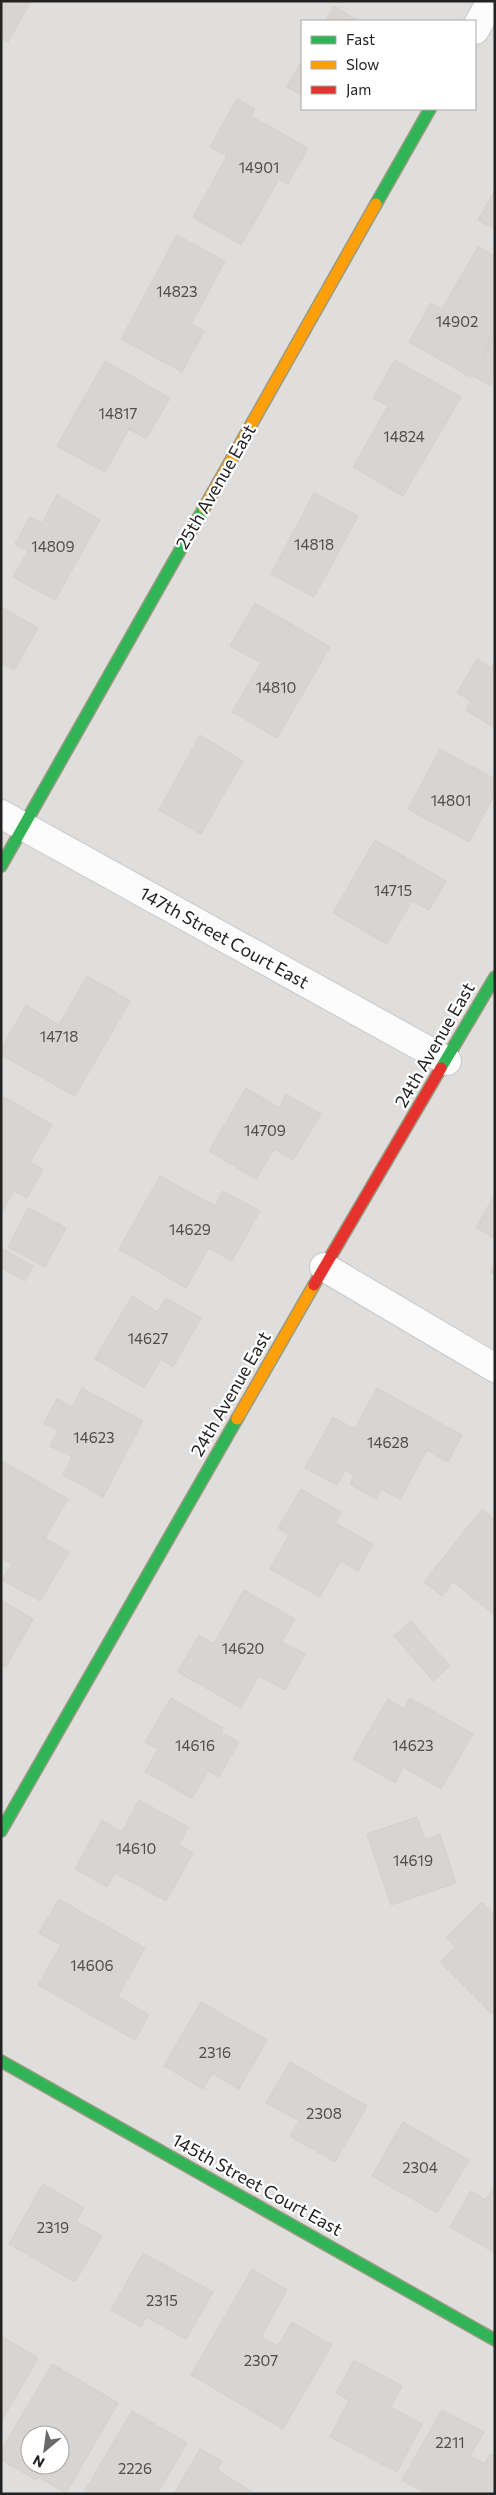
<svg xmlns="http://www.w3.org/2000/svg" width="496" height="2495" viewBox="0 0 496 2495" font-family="Commissioner,sans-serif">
<rect width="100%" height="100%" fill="#f0eeeb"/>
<path fill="#dfdedc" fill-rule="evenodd" d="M 1,1 L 495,1 L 495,2494 L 1,2494 ZM 302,21 L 475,21 L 475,109 L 302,109 ZM 30,2435 L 60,2435 L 60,2465 L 30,2465 Z"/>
<path fill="#d7d4d2" stroke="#d3d0cc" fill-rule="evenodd" d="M 1,1 L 31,1 L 8,42 L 1,38 Z
M 334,6 L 359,21 L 325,21 Z
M 302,60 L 302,95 L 287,87 Z
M 237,99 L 255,109 L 251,116 L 308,148 L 288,184 L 279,179 L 241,245 L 193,217 L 227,156 L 210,147 Z
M 495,190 L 495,229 L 478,220 Z
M 177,235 L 225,261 L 191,324 L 204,331 L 182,372 L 121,339 Z
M 478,247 L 495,256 L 495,334 L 470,377 L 409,342 L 431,303 L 442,309 Z
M 492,340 L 495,342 L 495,376 L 490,385 L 473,376 Z
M 395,360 L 461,397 L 403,496 L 353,467 L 388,406 L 373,398 Z
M 105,361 L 170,398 L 146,439 L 129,429 L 105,472 L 57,446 Z
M 314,493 L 358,516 L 314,597 L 271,574 Z
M 57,495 L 100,520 L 55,600 L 13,577 L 28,551 L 15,544 L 30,517 L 42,523 Z
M 255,603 L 330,647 L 277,738 L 232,712 L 261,663 L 230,646 Z
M 1,607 L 38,628 L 14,670 L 1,663 Z
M 477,659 L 491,668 L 495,661 L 495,728 L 466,710 L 471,701 L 457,693 Z
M 200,735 L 243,761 L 201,834 L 159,810 Z
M 440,749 L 495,779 L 495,794 L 469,842 L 408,809 Z
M 375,840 L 446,881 L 429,910 L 412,901 L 387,944 L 333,913 Z
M 87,976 L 130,1001 L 75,1096 L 1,1055 L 1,1049 L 26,1005 L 59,1025 Z
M 246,1088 L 279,1108 L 286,1094 L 321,1114 L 293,1160 L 274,1149 L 256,1179 L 209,1151 Z
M 4,1097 L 52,1125 L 30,1162 L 43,1170 L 27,1198 L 14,1191 L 1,1213 L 1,1102 Z
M 160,1176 L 215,1206 L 223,1191 L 260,1211 L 232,1261 L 209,1248 L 186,1288 L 119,1249 Z
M 495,1194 L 495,1238 L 476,1228 Z
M 28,1208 L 66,1228 L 45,1267 L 8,1247 Z
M 1,1248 L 33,1266 L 25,1281 L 1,1268 Z
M 495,1263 L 495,1275 L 490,1273 Z
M 132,1296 L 158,1312 L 166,1298 L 201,1318 L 173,1367 L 161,1359 L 144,1388 L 95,1359 Z
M 82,1388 L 143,1421 L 103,1497 L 63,1475 L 72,1457 L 50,1446 L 58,1431 L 44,1423 L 57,1399 L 72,1407 Z
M 377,1388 L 462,1435 L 448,1462 L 427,1450 L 400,1499 L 381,1489 L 376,1499 L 350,1484 L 354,1475 L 345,1470 L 337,1485 L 305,1468 L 333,1417 L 355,1429 Z
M 2,1461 L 68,1499 L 45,1538 L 69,1552 L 40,1601 L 2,1580 L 12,1564 L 1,1558 Z
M 301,1489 L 341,1512 L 335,1523 L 373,1544 L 358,1571 L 340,1561 L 320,1597 L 270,1569 L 289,1535 L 278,1528 Z
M 482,1509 L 495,1520 L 495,1615 L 453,1582 L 442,1596 L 424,1582 Z
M 244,1590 L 295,1619 L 282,1642 L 305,1654 L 285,1690 L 259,1676 L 241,1708 L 178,1672 L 199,1635 L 214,1644 Z
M 1,1600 L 33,1619 L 6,1667 L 1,1664 Z
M 411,1621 L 450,1666 L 433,1681 L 394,1636 Z
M 171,1698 L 223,1728 L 221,1732 L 239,1742 L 219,1777 L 208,1771 L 192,1798 L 145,1772 L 158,1749 L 145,1742 Z
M 410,1698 L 473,1734 L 441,1789 L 403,1767 L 395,1783 L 353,1759 L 388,1699 L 404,1709 Z
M 139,1800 L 188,1827 L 179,1845 L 193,1853 L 166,1901 L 115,1873 L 107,1887 L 75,1869 L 102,1820 L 122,1832 Z
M 417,1817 L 425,1840 L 440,1834 L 456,1883 L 391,1905 L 367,1834 Z
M 59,1899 L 145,1948 L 118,1996 L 149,2015 L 135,2040 L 38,1985 L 61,1945 L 39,1933 Z
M 482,1902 L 495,1915 L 495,2010 L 491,2013 L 440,1962 L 455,1947 L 446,1938 Z
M 201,2002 L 267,2040 L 239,2089 L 212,2073 L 203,2089 L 164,2066 Z
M 290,2062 L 367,2106 L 335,2162 L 290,2136 L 299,2121 L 266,2103 Z
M 403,2122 L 469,2160 L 437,2213 L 372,2176 Z
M 43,2184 L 84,2208 L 76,2221 L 102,2236 L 75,2282 L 9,2244 Z
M 495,2185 L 495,2253 L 450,2227 L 471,2191 L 486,2200 Z
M 143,2253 L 213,2292 L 186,2339 L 146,2317 L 141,2327 L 111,2310 Z
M 252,2269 L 287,2290 L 261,2337 L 278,2346 L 292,2322 L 332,2345 L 283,2429 L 191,2375 Z
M 1,2336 L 38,2358 L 1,2422 Z
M 354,2360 L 402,2386 L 391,2407 L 422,2424 L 397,2472 L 330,2437 L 349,2400 L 336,2393 Z
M 52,2364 L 118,2403 L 66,2493 L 38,2477 L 36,2480 L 1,2460 L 1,2451 ZM 30,2435 L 60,2435 L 60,2465 L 30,2465 Z
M 442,2410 L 484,2432 L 470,2456 L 485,2464 L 490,2454 L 495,2456 L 495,2494 L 427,2494 L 402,2480 Z
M 132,2411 L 187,2443 L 157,2494 L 83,2494 Z
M 200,2449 L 222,2461 L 217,2470 L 256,2494 L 174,2494 Z"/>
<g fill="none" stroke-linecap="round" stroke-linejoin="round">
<g stroke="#c9c8c7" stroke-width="30">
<path id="street" d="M 475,30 L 491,1
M 1,814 L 447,1061
M 324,1267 L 495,1368"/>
</g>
<g stroke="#999a82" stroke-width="14">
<path id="fast" d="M 376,204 L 430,109
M 1,866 L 204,508
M 441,1068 L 495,977
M 1,1831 L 237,1419
M 1,2061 L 495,2340"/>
</g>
<g stroke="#999a82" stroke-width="14">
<path id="slow" d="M 204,508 L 376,204
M 237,1419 L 314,1285"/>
</g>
<g stroke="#999a82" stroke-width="14">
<path id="jam" d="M 314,1285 L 441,1068"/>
</g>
<use href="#street" stroke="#fdfcfc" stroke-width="28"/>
<use href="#fast" stroke="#30b455" stroke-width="11"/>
<use href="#slow" stroke="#ff9f0a" stroke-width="11"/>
<use href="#jam" stroke="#e5322d" stroke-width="11"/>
</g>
<g text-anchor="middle" stroke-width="4.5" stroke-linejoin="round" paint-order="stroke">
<g font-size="15" fill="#4f4e4e">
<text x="259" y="173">14901</text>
<text x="177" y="297">14823</text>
<text x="457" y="327">14902</text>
<text x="118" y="419">14817</text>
<text x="404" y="442">14824</text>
<text x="314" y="550">14818</text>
<text x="53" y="552">14809</text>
<text x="276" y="693">14810</text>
<text x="451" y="806">14801</text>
<text x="393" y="896">14715</text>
<text x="59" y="1042">14718</text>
<text x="265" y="1136">14709</text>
<text x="190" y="1235">14629</text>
<text x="148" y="1344">14627</text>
<text x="94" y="1443">14623</text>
<text x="388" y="1448">14628</text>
<text x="243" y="1654">14620</text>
<text x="195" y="1751">14616</text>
<text x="413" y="1751">14623</text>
<text x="136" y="1854">14610</text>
<text x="413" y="1866">14619</text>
<text x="92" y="1971">14606</text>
<text x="215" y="2058">2316</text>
<text x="324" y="2119">2308</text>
<text x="420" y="2173">2304</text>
<text x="53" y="2233">2319</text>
<text x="162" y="2306">2315</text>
<text x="261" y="2366">2307</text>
<text x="450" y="2448">2211</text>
<text x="135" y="2474">2226</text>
</g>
<g font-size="18" fill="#222" stroke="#fff">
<text transform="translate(216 487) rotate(-60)" y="6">25th Avenue East</text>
<text transform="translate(224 938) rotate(29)" y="6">147th Street Court East</text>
<text transform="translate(435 1045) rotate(-60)" y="6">24th Avenue East</text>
<text transform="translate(231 1394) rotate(-60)" y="6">24th Avenue East</text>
<text transform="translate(257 2185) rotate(29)" y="6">145th Street Court East</text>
</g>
</g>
<rect width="496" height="2495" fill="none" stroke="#222222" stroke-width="5"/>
<rect x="301" y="20" width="175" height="90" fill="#ffffff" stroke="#a7a7a7"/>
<rect x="311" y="36" width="25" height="8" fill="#30b455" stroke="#a7a7a7"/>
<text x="346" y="45" font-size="15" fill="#222222">Fast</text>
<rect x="311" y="61" width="25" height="8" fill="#ff9f0a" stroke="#a7a7a7"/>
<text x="346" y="70" font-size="15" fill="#222222">Slow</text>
<rect x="311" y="86" width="25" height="8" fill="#e5322d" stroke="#a7a7a7"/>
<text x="346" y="95" font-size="15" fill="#222222">Jam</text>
<g transform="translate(45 2450) rotate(209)"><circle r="24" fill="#ffffff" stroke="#a7a7a7"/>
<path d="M0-4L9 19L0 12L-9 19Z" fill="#6a6968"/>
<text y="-8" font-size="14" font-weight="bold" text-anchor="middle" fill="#222222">N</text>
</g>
</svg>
